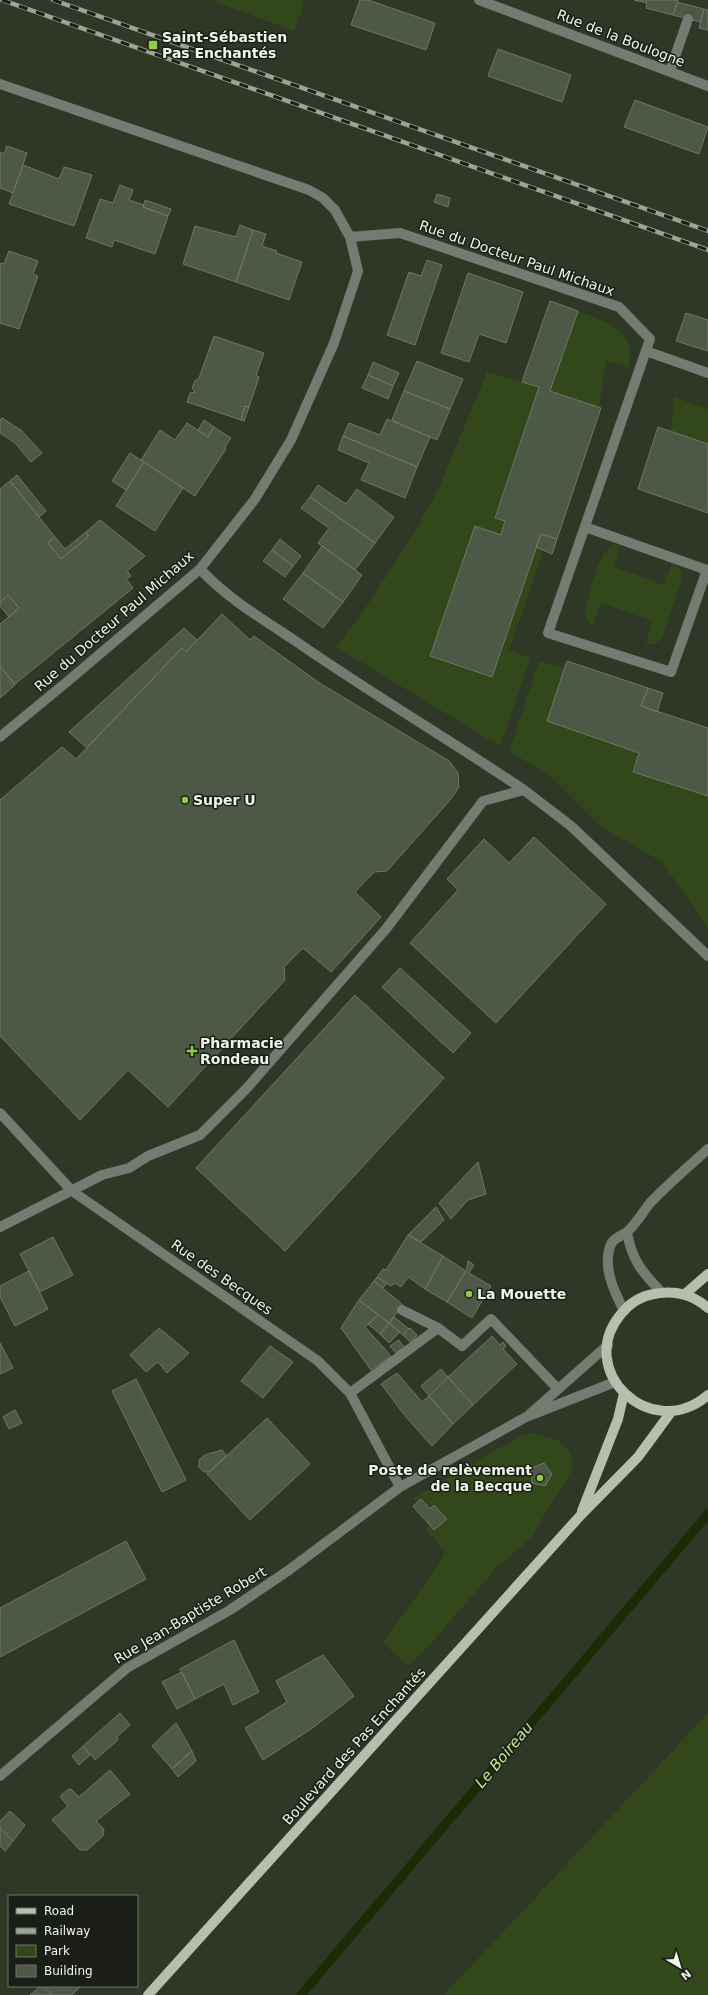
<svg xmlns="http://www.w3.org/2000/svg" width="708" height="1995" viewBox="0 0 708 1995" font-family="'DejaVu Sans',sans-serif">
<rect width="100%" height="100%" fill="#2f3827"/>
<path fill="#32481a" d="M 211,0 L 305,0 L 294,31 Z
M 578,311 C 605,322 639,330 628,367 L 606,361 L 599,407 L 550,391 Z
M 487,372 L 539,387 L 495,517 L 505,521 L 501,535 L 475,526 L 430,656 L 492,677 L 536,547 L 543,553 L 509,650 L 530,658 L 500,746 L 336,647 L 358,619 L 410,540 L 438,490 Z
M 674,397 L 708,409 L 708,444 L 671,432 Z
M 613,544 L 620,546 L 614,567 L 664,585 L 672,563 L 680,568 L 682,580 L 662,638 C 657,643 652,646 646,643 L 652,621 L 601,603 L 593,625 L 586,619 L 585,611 C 591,590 595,558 613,544 Z
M 539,661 L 565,668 L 547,721 L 639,753 L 633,772 L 708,796 L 708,928 L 662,862 L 602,827 L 553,778 L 509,751 Z
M 533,1433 C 555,1439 575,1442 572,1470 L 530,1539 L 498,1566 L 425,1650 L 408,1665 L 383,1643 L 435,1570 L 445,1552 L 426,1529 L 437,1518 L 422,1508 L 413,1498 L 522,1435 Z
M 708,1713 L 708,1995 L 444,1995 Z"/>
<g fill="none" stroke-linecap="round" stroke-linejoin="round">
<path stroke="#1a2c04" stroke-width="9" d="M 301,1995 L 708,1514"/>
</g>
<path fill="#4e5846" stroke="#6d7764" d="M 360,0 L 368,0 L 435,23 L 426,50 L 351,25 Z
M 634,0 L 678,0 L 673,15 L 646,8 L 647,3 Z
M 677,2 L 704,9 L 700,22 L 673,15 Z
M 704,9 L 708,10 L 708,30 L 699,28 Z
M 498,49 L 571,75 L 562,102 L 488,76 Z
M 635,100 L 708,127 L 699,154 L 624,127 Z
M 7,146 L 27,153 L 13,193 L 0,188 L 0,152 L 4,154 Z
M 23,165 L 59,179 L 64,167 L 92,175 L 74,226 L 9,204 Z
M 120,185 L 133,190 L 129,200 L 144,205 L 143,207 L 168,216 L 155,254 L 114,240 L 112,247 L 86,238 L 100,199 L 113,203 Z
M 437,194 L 450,198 L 448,207 L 434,202 Z
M 145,200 L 171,209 L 168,216 L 143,207 Z
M 240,225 L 253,230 L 236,282 L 183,264 L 195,226 L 236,237 Z
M 253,230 L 266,234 L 262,246 L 277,251 L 276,253 L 302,262 L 289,300 L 236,282 Z
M 9,251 L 38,261 L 33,274 L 38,276 L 19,329 L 0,323 L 0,263 L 4,264 Z
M 427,260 L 442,265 L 415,345 L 387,335 L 409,272 L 421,276 Z
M 468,273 L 523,292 L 506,343 L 479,334 L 469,362 L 441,353 Z
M 550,301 L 578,311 L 550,391 L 601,408 L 557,539 L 541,534 L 492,677 L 430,656 L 475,526 L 501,535 L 505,521 L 495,518 L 539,387 L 522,382 Z
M 686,313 L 708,320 L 708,351 L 676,341 Z
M 214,336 L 264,353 L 256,375 L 259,377 L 249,407 L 245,406 L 241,420 L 187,402 L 190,393 L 195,392 L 192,388 L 195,381 L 199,378 Z
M 417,361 L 463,379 L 450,409 L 404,391 Z
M 373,362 L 399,373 L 393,386 L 368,375 Z
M 368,375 L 393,386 L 388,399 L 362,388 Z
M 404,391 L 450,409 L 437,440 L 392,420 Z
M 245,406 L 249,407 L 244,421 L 241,420 Z
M 2,418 L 22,431 L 42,453 L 31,462 L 15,443 L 0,433 L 0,420 Z
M 387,419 L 430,437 L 417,467 L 343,436 L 349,423 L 380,435 Z
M 204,420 L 214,427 L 208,437 L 198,430 Z
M 187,423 L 208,437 L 214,427 L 231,438 L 225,447 L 226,449 L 195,496 L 141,460 L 160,430 L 175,440 Z
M 658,427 L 708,444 L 708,513 L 638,489 Z
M 343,436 L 417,467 L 405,498 L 361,480 L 369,463 L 338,450 Z
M 130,453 L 144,462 L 126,490 L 112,481 Z
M 144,462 L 183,488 L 155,531 L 116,506 Z
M 17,475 L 46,511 L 39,517 L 10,481 Z
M 10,481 L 55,537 L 48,543 L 61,559 L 89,536 L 86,532 L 100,520 L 145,556 L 127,571 L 131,576 L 126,579 L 133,588 L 15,684 L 0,666 L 0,624 L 19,608 L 8,595 L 0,602 L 0,489 Z
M 318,485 L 346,504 L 357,489 L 394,517 L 375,543 L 310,497 Z
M 310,497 L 375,543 L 355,570 L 318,543 L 329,528 L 301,508 Z
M 86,532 L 89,536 L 61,559 L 48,543 L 55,537 L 65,549 Z
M 541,534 L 557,539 L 552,554 L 536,547 Z
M 280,539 L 301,556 L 293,566 L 272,550 Z
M 322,546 L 362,575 L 343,602 L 303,573 Z
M 272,550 L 293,566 L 285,577 L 263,561 Z
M 303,573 L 343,602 L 323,628 L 283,599 Z
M 8,595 L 19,608 L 9,617 L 0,606 L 0,602 Z
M 222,614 L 250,640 L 254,636 L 318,682 L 449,761 L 458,773 L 459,787 L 451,799 L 387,871 L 374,872 L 355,892 L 381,917 L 331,972 L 303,948 L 284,967 L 285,980 L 168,1107 L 128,1070 L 80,1120 L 0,1036 L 0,800 L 62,747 L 76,759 L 182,648 L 186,652 Z
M 184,628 L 197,640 L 186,652 L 182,648 L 87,748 L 69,732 Z
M 567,661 L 648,688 L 641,706 L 708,728 L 708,796 L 633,772 L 639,753 L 547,721 Z
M 0,667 L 15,685 L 0,698 Z
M 648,688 L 663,693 L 657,712 L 641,706 Z
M 534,837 L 606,904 L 496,1023 L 410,943 L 458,890 L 447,879 L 484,839 L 509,863 Z
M 400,968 L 471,1033 L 453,1053 L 382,987 Z
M 355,995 L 444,1078 L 285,1251 L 196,1168 Z
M 478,1162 L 486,1194 L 468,1200 L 451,1219 L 439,1203 Z
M 436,1207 L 444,1220 L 421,1242 L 408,1235 Z
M 408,1235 L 443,1256 L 425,1289 L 408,1277 L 401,1287 L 395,1283 L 391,1286 L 377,1277 L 383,1269 L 386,1270 Z
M 53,1237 L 73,1275 L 40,1292 L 20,1254 Z
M 443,1256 L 466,1271 L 447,1302 L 425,1289 Z
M 468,1261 L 474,1265 L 469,1273 L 491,1286 L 472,1318 L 447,1302 L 466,1271 Z
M 29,1271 L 48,1309 L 15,1326 L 0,1297 L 0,1286 Z
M 377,1277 L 387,1283 L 383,1288 L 374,1281 Z
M 374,1281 L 403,1305 L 389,1323 L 359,1300 Z
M 359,1300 L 378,1315 L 365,1327 L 391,1356 L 371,1370 L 341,1328 Z
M 378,1315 L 389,1323 L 380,1334 L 368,1324 Z
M 394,1317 L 409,1329 L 403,1335 L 389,1323 Z
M 389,1323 L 400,1332 L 389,1343 L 380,1334 Z
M 159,1328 L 189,1353 L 167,1373 L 158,1362 L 146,1372 L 130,1355 Z
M 410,1328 L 417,1335 L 411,1343 L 403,1335 Z
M 492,1336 L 500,1345 L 503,1342 L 506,1346 L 503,1349 L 517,1364 L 473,1405 L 448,1377 Z
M 399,1340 L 404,1347 L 396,1353 L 390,1346 Z
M 0,1343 L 13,1368 L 0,1374 Z
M 270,1346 L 293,1362 L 263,1398 L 241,1381 Z
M 441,1369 L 448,1377 L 429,1396 L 421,1386 Z
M 397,1373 L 422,1402 L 429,1396 L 453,1424 L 432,1446 L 406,1417 L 381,1384 Z
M 448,1377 L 473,1405 L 453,1424 L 429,1396 Z
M 136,1379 L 186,1480 L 162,1492 L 112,1391 Z
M 15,1410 L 22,1423 L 9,1429 L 3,1417 Z
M 267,1418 L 310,1464 L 250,1520 L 207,1474 Z
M 222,1450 L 227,1456 L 209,1472 L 204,1472 L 199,1467 L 199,1460 L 205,1455 Z
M 544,1463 L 552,1474 L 545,1486 L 532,1483 L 531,1468 Z
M 421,1499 L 430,1509 L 434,1505 L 447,1519 L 434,1530 L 413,1506 Z
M 126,1541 L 146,1579 L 0,1657 L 0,1608 Z
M 234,1640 L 259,1692 L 233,1705 L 224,1684 L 195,1699 L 180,1669 Z
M 323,1655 L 354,1696 L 311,1729 L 263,1760 L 245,1728 L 287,1702 L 276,1681 Z
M 182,1672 L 195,1699 L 177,1709 L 162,1682 Z
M 120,1713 L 130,1725 L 117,1737 L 118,1740 L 95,1760 L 83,1746 Z
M 176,1723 L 192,1751 L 172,1769 L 152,1746 Z
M 83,1746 L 90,1755 L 79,1765 L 72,1756 Z
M 192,1751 L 196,1761 L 178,1777 L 172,1769 Z
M 110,1770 L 130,1794 L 96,1821 L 104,1829 L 103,1836 L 87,1850 L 80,1850 L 52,1820 L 68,1806 L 61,1798 L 61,1795 L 69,1789 L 71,1789 L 79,1797 Z
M 10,1811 L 25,1825 L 13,1841 L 0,1828 L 0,1821 Z
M 0,1828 L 13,1841 L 5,1851 L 0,1846 Z
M 41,1986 L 43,1986 L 52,1995 L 30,1995 Z
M 43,1986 L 81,1986 L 72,1995 L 52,1995 Z"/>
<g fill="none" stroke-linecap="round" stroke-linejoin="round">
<path stroke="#4c5444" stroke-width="10" stroke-dasharray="10 5" stroke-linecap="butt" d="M 688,19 L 691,5"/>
<path stroke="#757a72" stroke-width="10" d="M 479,0 L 708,86
M 670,71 L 688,19
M 0,84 L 309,190 L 323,198 L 335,210 L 350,237 L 358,271 L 334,343 L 291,440 L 255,499 L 200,569 L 68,681 L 0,737
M 350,237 L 400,233 L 619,307 L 650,339 L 548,633 L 671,672 L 707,570 L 585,527
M 646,351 L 708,373
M 200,569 C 226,597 259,617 291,638 C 367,691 447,738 524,790
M 0,1113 L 72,1191 L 318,1361 L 350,1393 L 400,1487
M 0,1227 L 102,1175 L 129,1168 L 148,1156 L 200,1135 L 247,1088 L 386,929 L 483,801 L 524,790 L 571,826 L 708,956
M 627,1232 C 632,1261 642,1272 662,1293
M 402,1310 L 438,1328 L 462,1346 L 491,1319 L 557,1388
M 624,1311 C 615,1293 604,1271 609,1250 C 612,1237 619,1238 627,1232 C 636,1224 643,1212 650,1203 C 668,1184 688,1167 708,1149
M 350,1393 L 438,1328
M 530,1414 L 608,1345
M 0,1776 L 127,1668 L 230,1610 L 289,1570 L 400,1487 L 526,1417 L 615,1382"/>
<path stroke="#b5bfad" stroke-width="10" d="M 685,1294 L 708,1274
M 708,1308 C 693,1295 674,1290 654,1294 C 641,1296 629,1304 621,1314 C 574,1370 651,1444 708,1395
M 582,1511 L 618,1419 L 624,1393
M 148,1995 L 580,1516 L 638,1457 L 671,1412"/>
<g stroke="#9ca495" stroke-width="4.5">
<path id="rail" d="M 2,0 L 708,250
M 53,0 L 708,231"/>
</g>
<use href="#rail" stroke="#1a1e16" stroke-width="3" stroke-dasharray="9" stroke-linecap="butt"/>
</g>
<g fill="#8ece43" stroke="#1a1e16" stroke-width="1.5">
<rect x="148" y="40" width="10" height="10" rx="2"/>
<circle cx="185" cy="800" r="4"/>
<path d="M190 1045h4v4h4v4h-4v4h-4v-4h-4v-4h4z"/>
<circle cx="469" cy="1294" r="4"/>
<circle cx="540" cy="1478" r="4"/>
</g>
<g text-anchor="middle" stroke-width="3" stroke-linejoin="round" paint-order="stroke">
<g font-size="14" font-weight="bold" fill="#eef5e9" stroke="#1a1e16" text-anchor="start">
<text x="162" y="42">Saint-Sébastien<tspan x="162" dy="16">Pas Enchantés</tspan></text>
<text x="193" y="805">Super U</text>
<text x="200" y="1048">Pharmacie<tspan x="200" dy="16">Rondeau</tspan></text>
<text x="477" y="1299">La Mouette</text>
<text x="532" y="1475" text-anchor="end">Poste de relèvement<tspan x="532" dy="16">de la Becque</tspan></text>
</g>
<g font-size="14" fill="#eef5e9" stroke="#1a1e16">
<text transform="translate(621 38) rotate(21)" y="5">Rue de la Boulogne</text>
<text transform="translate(517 258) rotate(19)" y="5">Rue du Docteur Paul Michaux</text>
<text transform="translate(114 621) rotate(-41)" y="5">Rue du Docteur Paul Michaux</text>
<text transform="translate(222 1277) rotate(35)" y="5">Rue des Becques</text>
<text transform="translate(190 1615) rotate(-31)" y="5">Rue Jean-Baptiste Robert</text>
<text transform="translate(354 1746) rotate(-48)" y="5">Boulevard des Pas Enchantés</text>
</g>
<g font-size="15" font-style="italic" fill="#c1ea9a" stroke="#1a1e16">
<text transform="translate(504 1755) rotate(-50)" y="5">Le Boireau</text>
</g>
</g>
<rect x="8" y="1895" width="130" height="92" fill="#1a1e16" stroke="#6f746a"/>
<rect x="16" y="1908" width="20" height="6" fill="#b5bfad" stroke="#6f746a"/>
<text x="44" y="1915" font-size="12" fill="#eef5e9">Road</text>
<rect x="16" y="1928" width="20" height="6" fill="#9ca495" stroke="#6f746a"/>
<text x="44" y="1935" font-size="12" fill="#eef5e9">Railway</text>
<rect x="16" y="1945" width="20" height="12" fill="#32481a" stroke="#6f746a"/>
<text x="44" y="1955" font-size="12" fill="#eef5e9">Park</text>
<rect x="16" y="1965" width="20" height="12" fill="#4e5846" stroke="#6f746a"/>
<text x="44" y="1975" font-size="12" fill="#eef5e9">Building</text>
<g transform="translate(680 1967) rotate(142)" stroke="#1a1e16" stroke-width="3" paint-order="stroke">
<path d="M0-3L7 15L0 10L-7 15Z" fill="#eef5e9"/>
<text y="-6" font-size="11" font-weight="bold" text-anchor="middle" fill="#eef5e9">N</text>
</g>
</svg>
